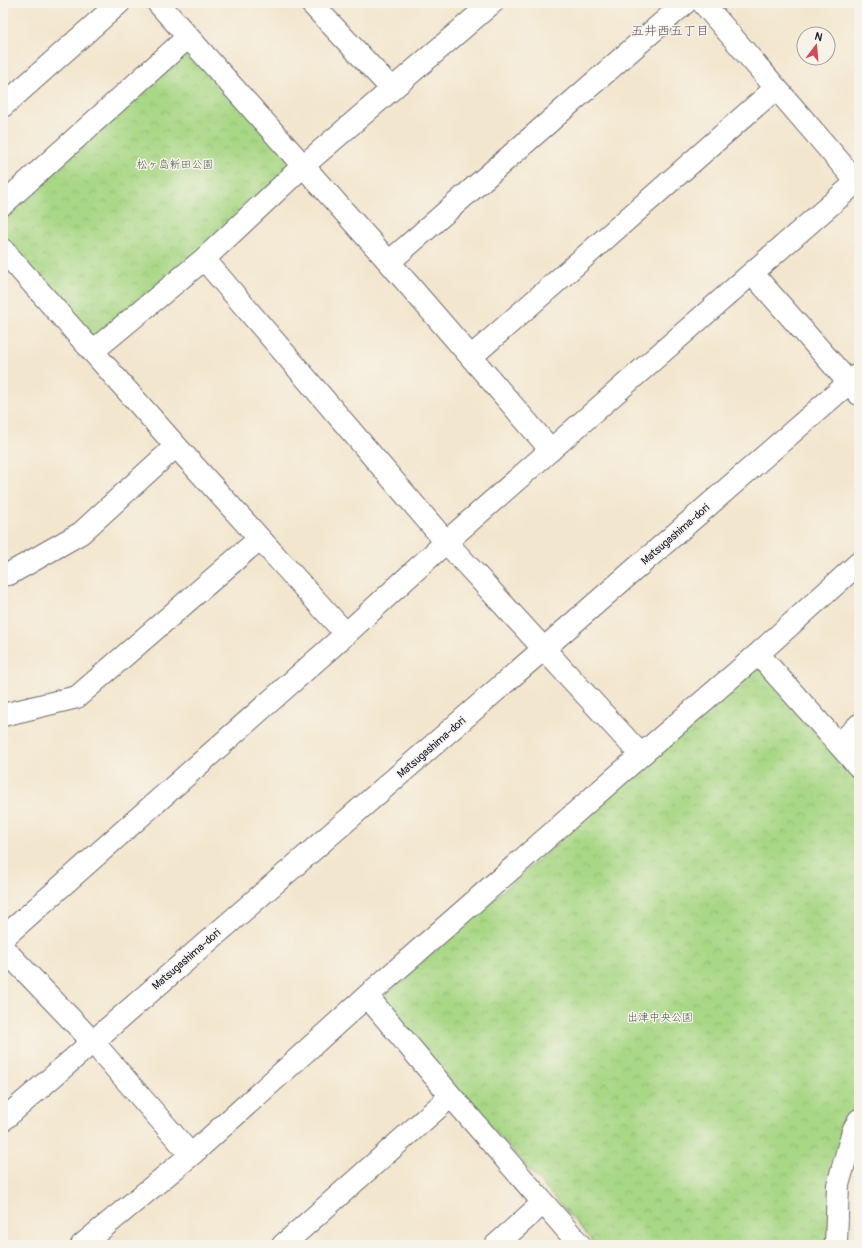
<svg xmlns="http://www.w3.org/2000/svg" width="862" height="1248" viewBox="0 0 862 1248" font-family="Pangolin,'Klee One',sans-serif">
<defs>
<pattern id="park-crowns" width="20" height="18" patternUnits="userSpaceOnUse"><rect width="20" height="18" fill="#a8d785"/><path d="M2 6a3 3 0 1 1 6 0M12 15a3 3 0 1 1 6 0" fill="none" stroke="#90b874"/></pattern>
</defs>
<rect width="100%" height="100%" fill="#f7f3e8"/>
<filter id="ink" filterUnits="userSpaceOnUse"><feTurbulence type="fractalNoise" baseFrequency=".025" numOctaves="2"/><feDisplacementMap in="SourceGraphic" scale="8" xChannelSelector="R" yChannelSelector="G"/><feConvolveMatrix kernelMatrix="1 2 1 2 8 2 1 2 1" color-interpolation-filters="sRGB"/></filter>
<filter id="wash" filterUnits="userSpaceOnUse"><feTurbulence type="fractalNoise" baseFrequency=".012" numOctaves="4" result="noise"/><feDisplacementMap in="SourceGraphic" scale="16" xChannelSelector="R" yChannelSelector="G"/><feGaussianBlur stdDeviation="0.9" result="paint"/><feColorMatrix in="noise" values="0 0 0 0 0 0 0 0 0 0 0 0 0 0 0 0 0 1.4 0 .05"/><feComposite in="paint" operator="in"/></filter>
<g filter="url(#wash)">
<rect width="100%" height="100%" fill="#f3e6ce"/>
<path fill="url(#park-crowns)" stroke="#657c60" d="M 188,37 L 303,166 L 93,351 L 3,249 L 3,204 Z
M 763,669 L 859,782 L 859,1098 L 844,1127 L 826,1245 L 596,1245 L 384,1006 L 383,997 L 751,671 Z"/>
</g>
<g filter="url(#ink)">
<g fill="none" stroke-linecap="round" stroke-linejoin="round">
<g stroke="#6b676e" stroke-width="24">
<path id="street" d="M 158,3 L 389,262 L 551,450
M 311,3 L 392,89
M 703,3 L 857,182
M 3,106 L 119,3
M 3,204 L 188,37
M 3,250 L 176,446 L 346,634
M 204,259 L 446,542 L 641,755
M 389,262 L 685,3
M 752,273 L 859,394
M 93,351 L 204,259 L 303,166 L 492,3
M 471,357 L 776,88
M 3,575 L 9,574 L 81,533 L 176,446
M 758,654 L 859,767
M 3,715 L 77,697 L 259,539
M 839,744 L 859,725
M 3,938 L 346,634 L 446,542 L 752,273 L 859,180
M 3,948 L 92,1041 L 191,1155
M 367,996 L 451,1096 L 580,1245
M 82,1245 L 191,1155 L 367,996 L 641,755 L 758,654 L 859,563
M 283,1245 L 451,1096
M 496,1245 L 543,1203
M 836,1245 L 838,1185 L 853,1131 L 859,1120"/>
</g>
<g stroke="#6b676e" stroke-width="24">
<path id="secondary" d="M 3,1120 L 859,374"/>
</g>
<use href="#street" stroke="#fff" stroke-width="22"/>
<use href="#secondary" stroke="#fff" stroke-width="22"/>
</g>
</g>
<g text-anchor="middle" stroke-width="3" stroke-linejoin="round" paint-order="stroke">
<g font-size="11" fill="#4a5851" stroke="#f7f3e8">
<text x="175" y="168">松ヶ島新田公園</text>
<text x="660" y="1021">出津中央公園</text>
</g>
<g font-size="11" fill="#22223b" stroke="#f7f3e8">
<text transform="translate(675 534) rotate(-41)" y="4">Matsugashima-dori</text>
<text transform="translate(431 747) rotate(-41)" y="4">Matsugashima-dori</text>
<text transform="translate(186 959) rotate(-41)" y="4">Matsugashima-dori</text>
</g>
<g font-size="13" fill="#645373" stroke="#f7f3e8">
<text x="670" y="35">五井西五丁目</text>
</g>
</g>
<rect width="862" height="1248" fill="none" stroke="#f7f3e8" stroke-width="16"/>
<g transform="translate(816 46) rotate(16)"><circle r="19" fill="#f7f3e8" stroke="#a29fa3"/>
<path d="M0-3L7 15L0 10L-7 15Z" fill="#d1495b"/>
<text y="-6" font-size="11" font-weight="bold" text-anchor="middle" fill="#22223b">N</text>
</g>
</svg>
